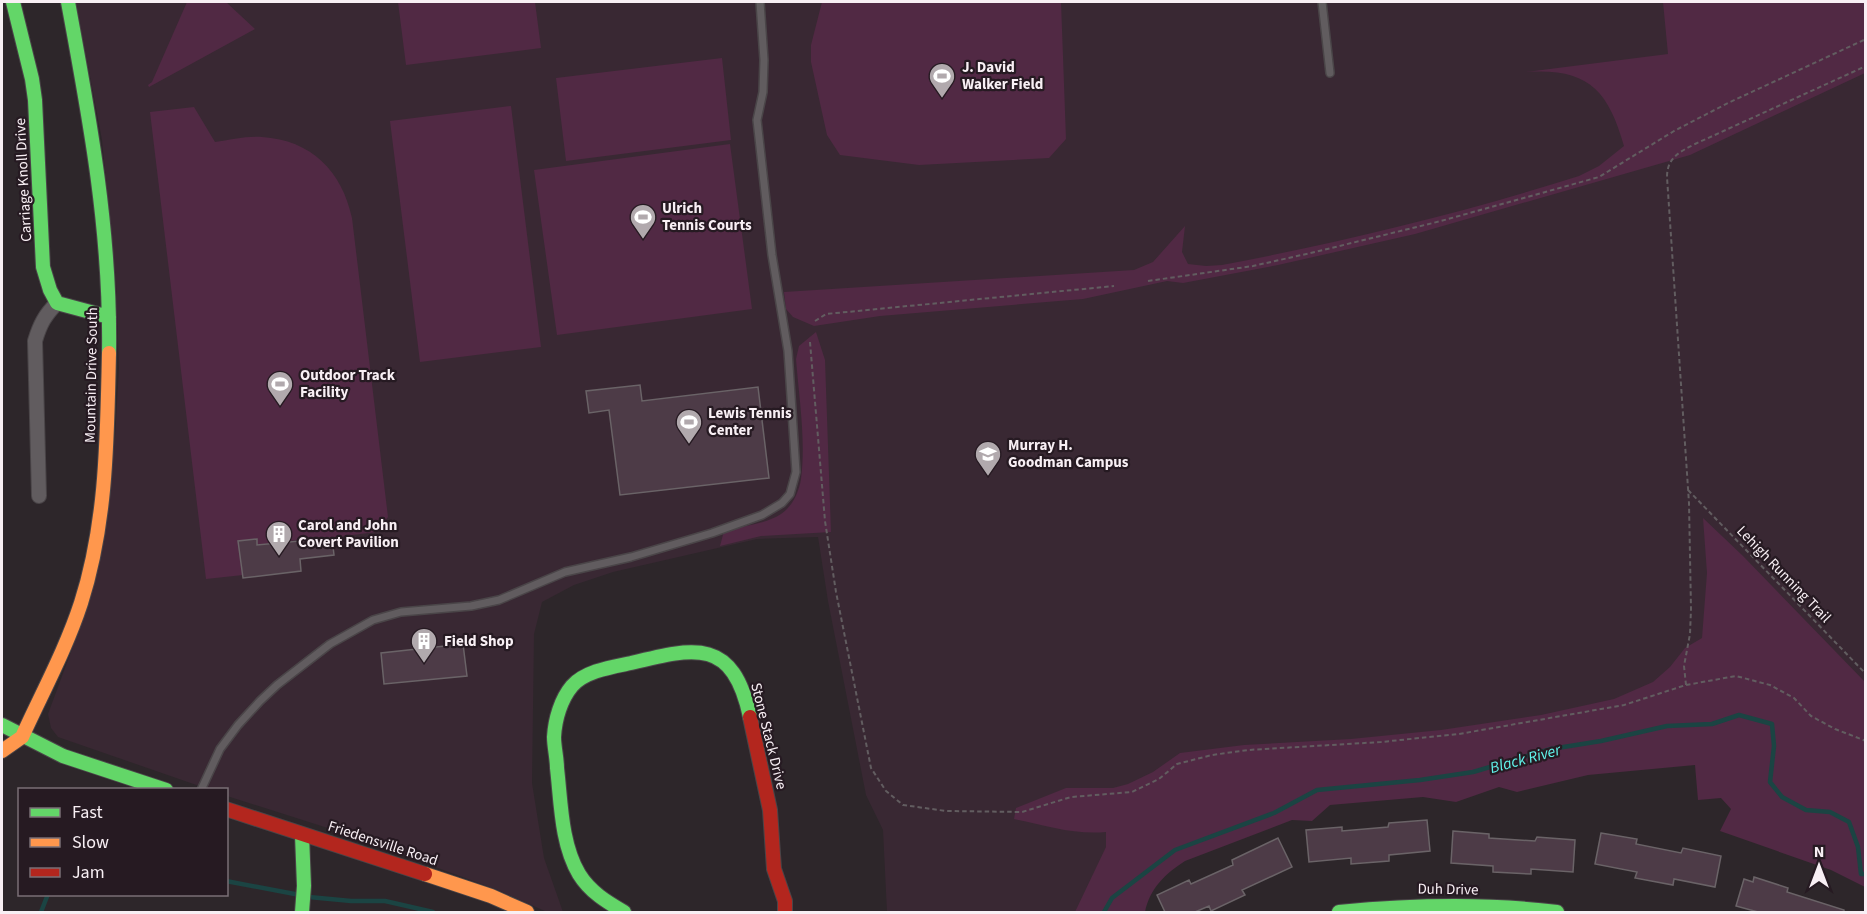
<svg xmlns="http://www.w3.org/2000/svg" width="1867" height="914" viewBox="0 0 1867 914" font-family="'Source Sans 3',sans-serif">
<rect width="100%" height="100%" fill="#2d262a"/>
<path fill="#392833" d="M 76,2 L 1865,2 L 1865,874 L 1774,746 L 1420,780 L 1211,837 L 1104,912 L 887,912 L 883,830 L 866,795 L 828,601 L 818,537 L 757,539 L 613,572 L 574,585 L 542,602 L 534,634 L 532,783 L 544,858 L 563,912 L 547,912 L 498,890 L 334,830 L 227,796 L 226,790 L 208,789 L 58,737 L 51,728 L 48,714 L 72,649 L 115,438 L 119,368 L 116,281 L 102,140 Z"/>
<path fill="#512944" d="M 187,2 L 226,2 L 255,29 L 149,87 L 148,85 L 152,82 Z
M 398,2 L 535,2 L 541,48 L 406,65 Z
M 822,2 L 1061,2 L 1066,139 L 1049,158 L 919,165 L 840,155 L 827,135 L 811,62 L 811,45 Z
M 1663,2 L 1865,2 L 1865,73 L 1690,155 L 1415,234 L 1278,265 L 1183,283 L 1167,281 L 1083,299 L 880,316 L 814,326 L 793,317 L 786,309 L 784,292 L 1134,270 L 1153,262 L 1185,226 L 1182,252 L 1188,264 L 1206,266 L 1222,265 C 1343,242 1462,213 1579,176 L 1599,166 L 1624,146 C 1608,89 1587,68 1526,72 L 1668,54 Z
M 722,58 L 731,140 L 566,161 L 556,78 Z
M 511,106 L 541,347 L 420,362 L 390,121 Z
M 194,107 L 215,142 C 230,140 246,136 262,137 C 311,140 342,171 352,218 L 388,517 L 376,532 L 298,542 L 297,540 L 257,545 L 256,539 L 239,541 L 243,575 L 206,579 L 150,112 Z
M 730,144 L 752,309 L 557,335 L 534,170 Z
M 816,332 L 825,360 L 831,532 L 761,536 L 720,546 L 724,531 C 743,525 764,525 781,514 C 792,507 799,492 801,479 C 806,440 799,398 796,359 L 799,346 Z
M 1703,518 L 1743,556 L 1865,682 L 1865,887 L 1831,870 L 1720,831 L 1731,809 L 1721,798 L 1698,800 L 1695,765 L 1588,775 L 1517,792 L 1499,787 L 1456,802 L 1423,797 L 1330,805 L 1312,821 L 1292,820 L 1185,861 C 1165,874 1150,888 1145,912 L 1075,912 L 1106,847 L 1106,832 C 1074,835 1045,825 1014,819 L 1016,808 L 1066,788 L 1113,788 L 1128,784 L 1153,772 L 1180,753 L 1244,745 L 1351,739 L 1441,730 L 1541,715 L 1614,699 L 1653,682 L 1670,667 L 1685,648 L 1702,638 L 1707,573 Z"/>
<g fill="none" stroke-linecap="round" stroke-linejoin="round">
<path stroke="#1b4443" stroke-width="4.5" d="M 226,881 L 300,895
M 309,897 L 351,901 L 385,901 L 433,912
M 41,912 L 48,894
M 1104,912 L 1112,898 L 1175,850 L 1274,813 L 1317,790 L 1420,780 L 1473,772 L 1551,749 L 1601,741 L 1667,726 L 1712,724 L 1739,715 L 1772,724 L 1774,746 L 1770,782 L 1782,797 L 1806,810 L 1830,812 L 1849,822 L 1858,847 L 1861,874 L 1866,874"/>
</g>
<path fill="#4d3b47" stroke="#6a6367" stroke-width="1.5" d="M 640,385 L 642,401 L 758,387 L 769,478 L 620,495 L 609,410 L 589,413 L 586,391 Z
M 332,538 L 334,555 L 300,559 L 301,571 L 243,578 L 238,541 L 257,539 L 257,545 Z
M 463,644 L 467,676 L 384,684 L 381,653 Z
M 1427,820 L 1430,851 L 1389,855 L 1389,861 L 1351,864 L 1351,858 L 1309,862 L 1306,830 L 1342,827 L 1342,831 L 1388,827 L 1389,823 Z
M 1453,831 L 1489,834 L 1489,838 L 1535,841 L 1537,837 L 1575,840 L 1573,872 L 1531,869 L 1531,874 L 1493,872 L 1493,866 L 1451,863 Z
M 1601,833 L 1637,839 L 1636,844 L 1681,853 L 1683,848 L 1721,856 L 1715,887 L 1674,879 L 1673,885 L 1635,878 L 1637,872 L 1595,864 Z
M 1278,838 L 1292,867 L 1242,890 L 1245,895 L 1211,911 L 1209,906 L 1195,912 L 1165,912 L 1157,895 L 1189,880 L 1191,884 L 1233,865 L 1232,860 Z
M 1754,877 L 1788,888 L 1787,892 L 1844,910 L 1844,912 L 1758,912 L 1736,906 L 1744,879 L 1753,882 Z"/>
<g fill="none" stroke-linecap="round" stroke-linejoin="round">
<g stroke="#4a4548" stroke-width="10">
<path id="lane" d="M 1322,2 L 1330,73
M 201,790 L 220,749 L 238,725 L 260,701 L 277,685 L 330,644 L 373,620 L 401,612 L 471,606 L 499,600 L 565,572 L 631,557 L 712,533 L 762,515 L 782,503 L 790,494 L 796,472 L 788,351 L 772,255 L 757,120 L 763,92 L 764,60 L 760,2"/>
</g>
<g stroke="#4a4548" stroke-width="16">
<path id="street" d="M 39,496 L 35,341 C 40,324 45,315 57,303"/>
</g>
<g stroke="#4a4548" stroke-width="16">
<path id="fast" d="M 13,2 L 32,79 L 35,100 L 43,267 L 50,290 L 57,303 L 109,317
M 68,2 C 90,120 111,233 109,353
M 2,725 L 63,756 L 166,790
M 302,835 L 304,886 L 302,912
M 624,912 C 607,902 590,892 579,874 C 561,844 561,802 557,768 C 557,758 554,747 554,737 C 555,719 561,699 572,686 C 585,671 612,667 631,663 C 696,647 733,638 750,717
M 1339,912 C 1412,905 1484,903 1557,912"/>
</g>
<g stroke="#4a4548" stroke-width="16">
<path id="slow" d="M 22,737 C 42,693 66,649 81,603 C 107,522 107,437 109,353
M 2,751 L 22,737
M 425,874 L 491,896 L 527,912"/>
</g>
<g stroke="#4a4548" stroke-width="16">
<path id="jam" d="M 750,717 L 770,810 L 774,869 L 785,901 L 785,912
M 226,809 L 425,874"/>
</g>
<path stroke="#625d60" stroke-width="2" stroke-dasharray="4.5 3" stroke-linecap="butt" d="M 1148,281 L 1253,266 L 1315,252 L 1441,221 L 1599,177 L 1674,131 L 1728,103 L 1866,39
M 815,321 L 826,314 L 1114,286
M 810,342 L 825,521 L 836,592 L 871,768 L 886,791 L 903,805 L 946,811 L 1022,812 L 1071,797 L 1132,792 L 1159,779 L 1177,764 L 1212,755 L 1248,750 L 1381,742 L 1459,734 L 1624,705 L 1686,685 L 1736,676 L 1770,685 L 1794,698 L 1811,716 L 1835,729 L 1866,741
M 1688,490 L 1866,674
M 1686,685 L 1684,666 L 1690,634 L 1691,609 L 1689,503 L 1667,177 C 1667,158 1679,152 1695,144 L 1866,66"/>
<use href="#lane" stroke="#615c5f" stroke-width="7"/>
<use href="#street" stroke="#615c5f" stroke-width="14"/>
<use href="#fast" stroke="#63d668" stroke-width="14"/>
<use href="#slow" stroke="#ff974d" stroke-width="14"/>
<use href="#jam" stroke="#b3261e" stroke-width="14"/>
</g>
<defs>
<g id="stadium-pin" transform="scale(1.35)"><path d="M0 17L-7.5 6A9.5 9.5 0 1 1 7.5 6Z" fill="#b1a9ad" stroke="#261a22"/><path d="M0-5a6.5 5 0 1 0 0 10a6.5 5 0 1 0 0-10ZM-3.5-1.8h7v3.6h-7Z" fill="#fff"/></g>
<g id="university-pin" transform="scale(1.35)"><path d="M0 17L-7.5 6A9.5 9.5 0 1 1 7.5 6Z" fill="#b1a9ad" stroke="#261a22"/><path d="M0-5L7-2L0 1L-7-2ZM-4 1L0 2.5L4 1V4Q0 6-4 4Z" fill="#fff"/></g>
<g id="building-pin" transform="scale(1.35)"><path d="M0 17L-7.5 6A9.5 9.5 0 1 1 7.5 6Z" fill="#b1a9ad" stroke="#261a22"/><path d="M-4-6H4V6H1V3H-1V6H-4ZM-2.5-4.3h1.7v1.8h-1.7ZM.8-4.3h1.7v1.8H.8ZM-2.5-1h1.7V.8h-1.7ZM.8-1h1.7V.8H.8Z" fill="#fff"/></g>
</defs>
<g fill-rule="evenodd">
<use href="#stadium-pin" x="942" y="76"/>
<use href="#stadium-pin" x="643" y="217"/>
<use href="#stadium-pin" x="280" y="384"/>
<use href="#stadium-pin" x="689" y="422"/>
<use href="#university-pin" x="988" y="454"/>
<use href="#building-pin" x="279" y="534"/>
<use href="#building-pin" x="424" y="641"/>
</g>
<g text-anchor="middle" stroke-width="4.5" stroke-linejoin="round" paint-order="stroke">
<g font-size="15" font-weight="bold" fill="#f8eff4" stroke="#261a22" text-anchor="start">
<text x="962" y="72">J. David<tspan x="962" dy="17">Walker Field</tspan></text>
<text x="662" y="213">Ulrich<tspan x="662" dy="17">Tennis Courts</tspan></text>
<text x="300" y="380">Outdoor Track<tspan x="300" dy="17">Facility</tspan></text>
<text x="708" y="418">Lewis Tennis<tspan x="708" dy="17">Center</tspan></text>
<text x="1008" y="450">Murray H.<tspan x="1008" dy="17">Goodman Campus</tspan></text>
<text x="298" y="530">Carol and John<tspan x="298" dy="17">Covert Pavilion</tspan></text>
<text x="444" y="646">Field Shop</text>
</g>
<g font-size="15" fill="#f8eff4" stroke="#261a22">
<text transform="translate(23 180) rotate(-93)" y="5">Carriage Knoll Drive</text>
<text transform="translate(91 375) rotate(-89)" y="5">Mountain Drive South</text>
<text transform="translate(1784 574) rotate(46)" y="5">Lehigh Running Trail</text>
<text transform="translate(769 736) rotate(76)" y="5">Stone Stack Drive</text>
<text transform="translate(383 843) rotate(18)" y="5">Friedensville Road</text>
<text transform="translate(1448 889) rotate(1)" y="5">Duh Drive</text>
</g>
<g font-size="16" font-style="italic" fill="#61f3ea" stroke="#261a22">
<text transform="translate(1525 758) rotate(-15)" y="6">Black River</text>
</g>
</g>
<rect width="1867" height="914" fill="none" stroke="#f8eff4" stroke-width="6"/>
<rect x="18" y="788" width="210" height="108" fill="#261a22" stroke="#7a6f76" stroke-width="1.5"/>
<rect x="30" y="808" width="30" height="9" fill="#63d668" stroke="#7a6f76" stroke-width="1.5"/>
<text x="72" y="818" font-size="18" fill="#f8eff4">Fast</text>
<rect x="30" y="838" width="30" height="9" fill="#ff974d" stroke="#7a6f76" stroke-width="1.5"/>
<text x="72" y="848" font-size="18" fill="#f8eff4">Slow</text>
<rect x="30" y="868" width="30" height="9" fill="#b3261e" stroke="#7a6f76" stroke-width="1.5"/>
<text x="72" y="878" font-size="18" fill="#f8eff4">Jam</text>
<g transform="translate(1819 866)" stroke="#261a22" stroke-width="4.5" paint-order="stroke">
<path d="M0-4.5L10 22L0 15L-10 22Z" fill="#f8eff4"/>
<text y="-9" font-size="16" font-weight="bold" text-anchor="middle" fill="#f8eff4">N</text>
</g>
</svg>
